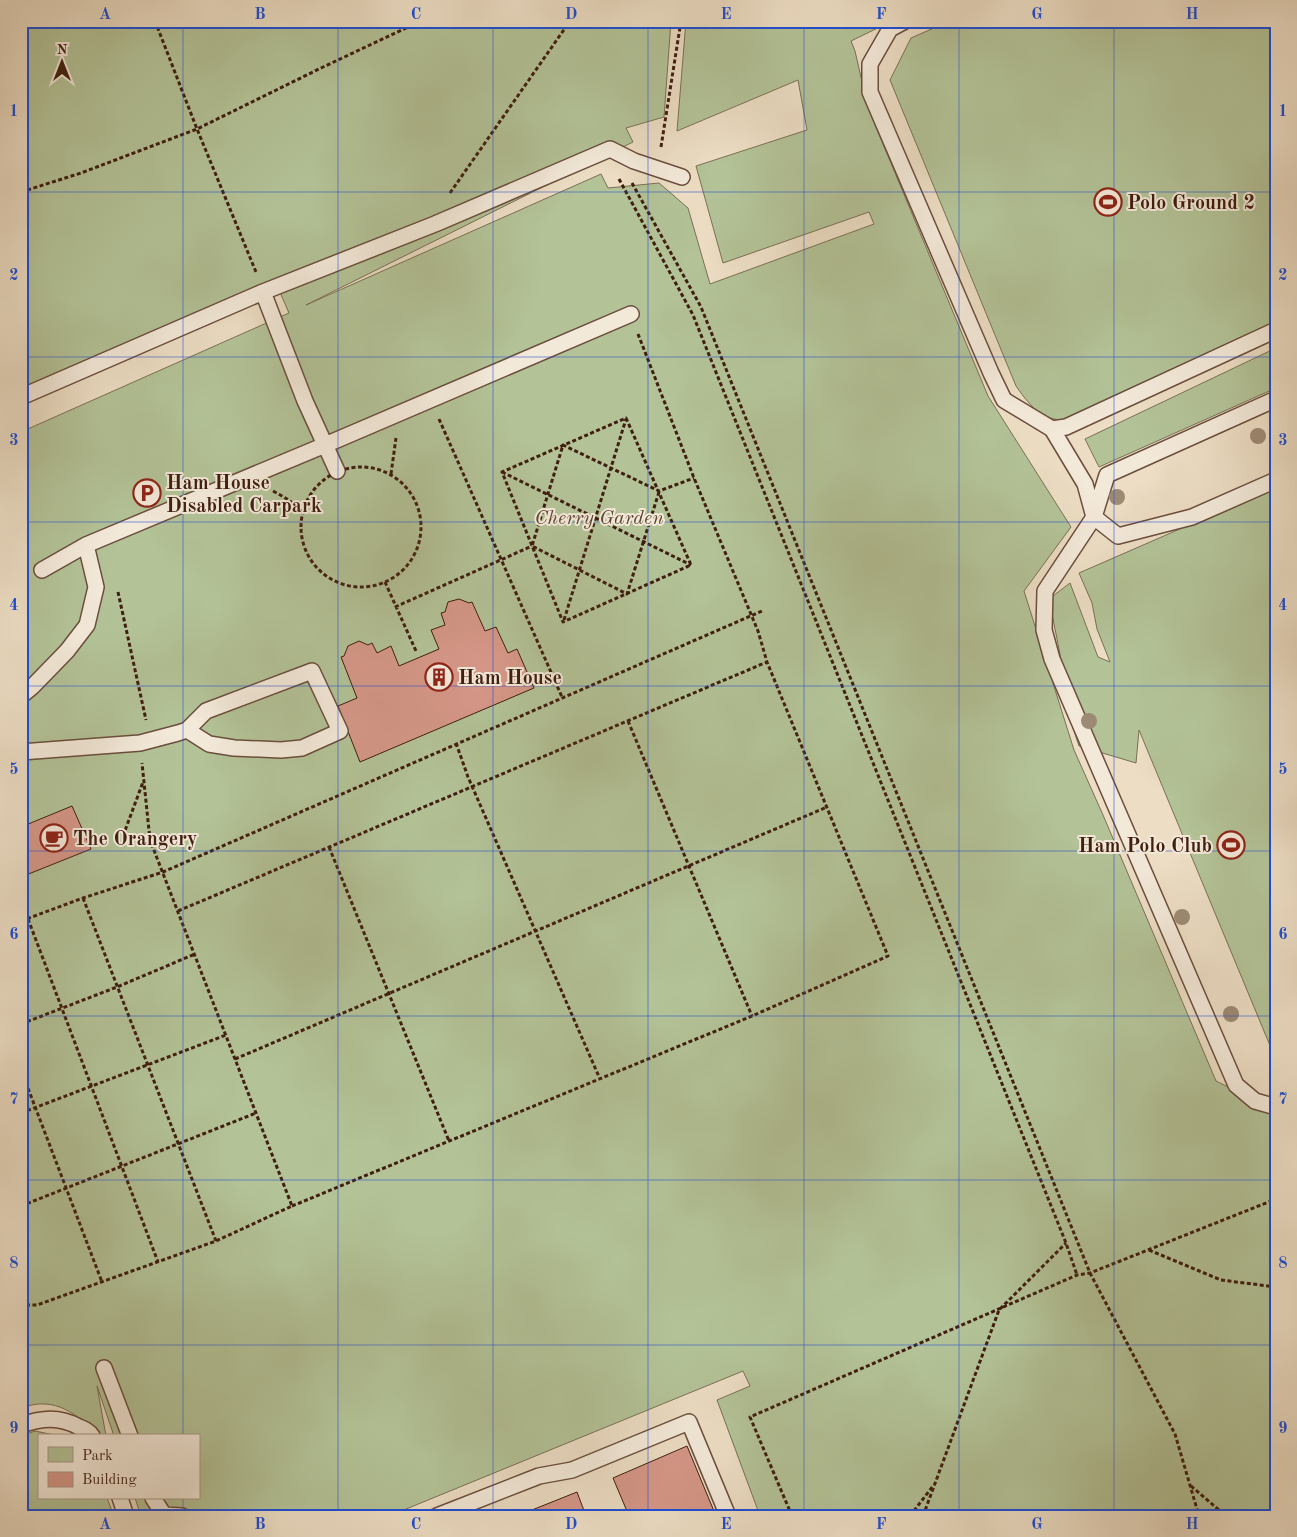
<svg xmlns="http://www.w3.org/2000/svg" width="1297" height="1537" viewBox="0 0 1297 1537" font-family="'Old Standard TT',serif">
<rect width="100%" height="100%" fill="#ecddc4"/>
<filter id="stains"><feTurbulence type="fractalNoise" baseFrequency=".004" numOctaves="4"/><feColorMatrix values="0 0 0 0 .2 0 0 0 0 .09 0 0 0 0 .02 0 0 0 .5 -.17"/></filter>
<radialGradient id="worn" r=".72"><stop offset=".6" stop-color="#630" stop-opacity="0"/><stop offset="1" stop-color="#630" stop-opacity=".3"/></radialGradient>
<path fill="#b3c297" stroke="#7a7054" d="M 21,21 L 671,21 L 664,117 L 626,128 L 633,142 L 306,305 L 601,174 L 608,188 L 659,183 L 688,208 L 710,284 L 874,224 L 869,212 L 723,263 L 696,166 L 807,130 L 798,80 L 677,131 L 686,21 L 892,21 L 851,41 L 855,51 L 868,108 L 988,396 L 1071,527 L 1024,591 L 1074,750 L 1103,815 L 1216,1081 L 1276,1111 L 1276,1516 L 760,1516 L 717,1400 L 750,1386 L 743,1371 L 389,1516 L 141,1516 L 135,1498 L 199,1498 L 199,1436 L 114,1436 L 97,1386 L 106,1436 L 102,1436 C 75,1415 57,1395 21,1408 L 21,432 L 289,313 L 275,281 L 21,393 Z
M 950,21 L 1276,21 L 1276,324 L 1074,419 C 1045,424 1032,409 1016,386 L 890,80 L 911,38 Z
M 1276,348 L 1276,388 L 1099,467 L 1085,439 Z
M 1276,487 L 1276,1060 L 1139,730 L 1136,763 L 1079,746 L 1062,695 L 1060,654 L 1049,599 L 1070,583 L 1098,657 L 1110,662 L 1097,629 L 1092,603 L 1079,573 Z
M 35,1431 L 59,1436 L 39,1436 L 39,1498 L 107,1498 L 114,1516 L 21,1516 L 21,1436 Z"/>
<path fill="#d59788" stroke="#401e10" d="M 459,599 L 469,603 L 472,602 L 485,631 L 496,627 L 508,653 L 517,649 L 534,688 L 360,762 L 338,706 L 357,698 L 341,657 L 344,656 L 348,646 L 359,641 L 368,645 L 372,643 L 377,653 L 391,646 L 399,666 L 439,649 L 431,630 L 445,625 L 441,613 L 445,612 L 448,602 Z
M 72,806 L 91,849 L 21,877 L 21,827 Z
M 687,1446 L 716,1516 L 629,1516 L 613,1478 Z
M 577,1492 L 586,1516 L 517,1516 Z"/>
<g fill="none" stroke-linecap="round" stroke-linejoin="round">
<g stroke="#6b4e3d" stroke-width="18">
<path id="service" d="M 905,21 L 890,29 L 870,64 L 870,92 L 991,373 L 1004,400 L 1052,429 L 1085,484 L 1094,517 L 1045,591 L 1044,630 L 1052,659 L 1236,1085 L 1255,1101 L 1276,1107
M 263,292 L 305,401 L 337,471
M 21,397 L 263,292 L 435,224 L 610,149 L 634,161 L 682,177
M 1276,399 L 1107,475 L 1094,517 L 1118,536 L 1192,517 L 1276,480
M 1052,429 L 1066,427 L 1276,330
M 42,570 L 86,545 L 325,445 L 631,314
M 21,696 L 32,687 L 67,651 L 87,625 L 96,587 L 86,545
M 21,752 L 140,743 L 178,733 L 187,730 L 206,711 L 312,671 L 340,731 L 302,748 L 281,750 L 234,748 L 209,744 L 187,730
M 104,1368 L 130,1436
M 21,1425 C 42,1418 59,1416 79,1427 C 84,1429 89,1431 92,1436
M 120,1498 L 126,1516
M 153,1498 L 164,1515 L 182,1516
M 437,1516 L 539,1476 L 572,1470 L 689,1422 L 728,1516"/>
</g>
<path stroke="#401e10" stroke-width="3" stroke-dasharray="4 2.5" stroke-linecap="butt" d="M 155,21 L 197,129 L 256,272
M 661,147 L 681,21
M 619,179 L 693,315 L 1066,1243 L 1077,1275
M 632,183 L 701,307 L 1090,1273 L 1175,1434 L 1199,1516
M 21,192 L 81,173 L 197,129 L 323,67 L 421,21
M 450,193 L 570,21
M 626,418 L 691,565 L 563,622 L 502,472 Z
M 439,419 L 562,697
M301 527a60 60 0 1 1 120 0a60 60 0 1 1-120 0Z
M 502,472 L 691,565
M 391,474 L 396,438
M 273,491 C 284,497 294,502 301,513
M 659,492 L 627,594 L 532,546 L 563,445 L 659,491 L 694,478
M 385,582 L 416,651
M 118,592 L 146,720
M 395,607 L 532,546
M 564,620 L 626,419
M 628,721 L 752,1016
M 456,743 L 468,777 L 600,1079
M 123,836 L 143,782
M 329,847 L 449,1141
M 83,898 L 216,1241
M 178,911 L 767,662
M 28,919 L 158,1262
M 21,921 L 83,898 L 163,872 L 762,611
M 21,1024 L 117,987 L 195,954
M 235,1059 L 827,807
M 21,1070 L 102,1282
M 21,1113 L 226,1035
M 21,1206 L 256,1113
M 292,1206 L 752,1016 L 888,956 L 767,662 L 758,631 L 694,478 L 638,334
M 1149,1250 L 1221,1280 L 1276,1287
M 21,1300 L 28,1305 L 37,1305 L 216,1241 L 292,1206 L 150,840 L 142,763
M 1191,1486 L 1226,1516
M 792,1516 L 750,1417 L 1077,1275 L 1090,1273 L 1276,1199
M 910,1516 L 933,1486
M 923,1516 L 999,1310 L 1066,1243"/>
<use href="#service" stroke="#f3e9d9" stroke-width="15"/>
</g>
<g fill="#9d8a74">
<circle cx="1258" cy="436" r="8"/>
<circle cx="1117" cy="497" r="8"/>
<circle cx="1089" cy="721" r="8"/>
<circle cx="1182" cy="917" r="8"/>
<circle cx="1231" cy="1014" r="8"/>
</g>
<path fill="none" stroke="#1d4ed8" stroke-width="1" stroke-opacity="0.55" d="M 183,21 L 183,1436M 338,21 L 338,1516M 493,21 L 493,1516M 648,21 L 648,1516M 804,21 L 804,1516M 959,21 L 959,1516M 1114,21 L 1114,1516M 21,192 L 1276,192M 21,357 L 1276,357M 21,522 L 1276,522M 21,686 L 1276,686M 21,851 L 1276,851M 21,1016 L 1276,1016M 21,1180 L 1276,1180M 21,1345 L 1276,1345M 183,1498 L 183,1516"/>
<defs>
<g id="stadium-ring" transform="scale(1.4375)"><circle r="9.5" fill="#f3e9d9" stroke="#8f2418" stroke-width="1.5"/><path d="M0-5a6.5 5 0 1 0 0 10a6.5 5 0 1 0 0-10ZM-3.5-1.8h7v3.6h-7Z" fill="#8f2418"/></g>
<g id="parking-ring" transform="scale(1.4375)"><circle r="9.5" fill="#f3e9d9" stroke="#8f2418" stroke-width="1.5"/><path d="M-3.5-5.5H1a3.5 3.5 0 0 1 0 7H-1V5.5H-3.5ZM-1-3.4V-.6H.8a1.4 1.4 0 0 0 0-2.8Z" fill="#8f2418"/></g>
<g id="building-ring" transform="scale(1.4375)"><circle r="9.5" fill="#f3e9d9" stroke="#8f2418" stroke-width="1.5"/><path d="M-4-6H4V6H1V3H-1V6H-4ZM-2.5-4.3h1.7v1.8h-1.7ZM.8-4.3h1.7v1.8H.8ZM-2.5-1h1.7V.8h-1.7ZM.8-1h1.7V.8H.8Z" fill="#8f2418"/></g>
<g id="cafe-ring" transform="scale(1.4375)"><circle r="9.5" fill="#f3e9d9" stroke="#8f2418" stroke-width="1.5"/><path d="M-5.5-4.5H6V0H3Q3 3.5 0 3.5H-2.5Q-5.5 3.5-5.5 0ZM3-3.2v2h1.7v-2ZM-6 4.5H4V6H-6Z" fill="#8f2418"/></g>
</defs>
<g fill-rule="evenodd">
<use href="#stadium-ring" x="1108" y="202"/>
<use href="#parking-ring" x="147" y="493"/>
<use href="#building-ring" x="439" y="677"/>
<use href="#cafe-ring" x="54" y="838"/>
<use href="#stadium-ring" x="1231" y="845"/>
</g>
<g text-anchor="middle" stroke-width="4" stroke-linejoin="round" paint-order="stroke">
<g font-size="20" font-weight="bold" fill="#401e10" stroke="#f3e9d9" text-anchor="start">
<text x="1127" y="209">Polo Ground 2</text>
<text x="166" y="489">Ham House<tspan x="166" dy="23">Disabled Carpark</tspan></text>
<text x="458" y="684">Ham House</text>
<text x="73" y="845">The Orangery</text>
<text x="1212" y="852" text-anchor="end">Ham Polo Club</text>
</g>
<g font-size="20" font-style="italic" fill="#5d4732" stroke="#f3e9d9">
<text x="599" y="524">Cherry Garden</text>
</g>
</g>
<rect width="1297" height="1537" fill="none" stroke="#ecddc4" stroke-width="55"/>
<rect x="38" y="1434" width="162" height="65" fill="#f3e9d9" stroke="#ab9889"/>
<rect x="48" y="1447" width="25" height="15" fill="#b3c297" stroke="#ab9889"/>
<text x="82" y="1460" font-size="15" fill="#401e10">Park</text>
<rect x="48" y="1472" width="25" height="15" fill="#d59788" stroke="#ab9889"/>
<text x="82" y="1484" font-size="15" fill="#401e10">Building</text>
<g transform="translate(62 62)" stroke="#f3e9d9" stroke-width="4" paint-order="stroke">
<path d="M0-4L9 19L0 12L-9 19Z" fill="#401e10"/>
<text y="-8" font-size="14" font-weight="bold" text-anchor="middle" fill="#401e10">N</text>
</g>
<rect x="28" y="28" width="1242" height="1482" fill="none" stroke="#1d4ed8" stroke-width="2"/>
<g font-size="16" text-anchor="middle" font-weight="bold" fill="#1d4ed8">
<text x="105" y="19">A</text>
<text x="260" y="19">B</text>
<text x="416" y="19">C</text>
<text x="571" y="19">D</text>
<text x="726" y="19">E</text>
<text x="881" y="19">F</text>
<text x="1037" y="19">G</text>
<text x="1192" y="19">H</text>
<text x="14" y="116">1</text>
<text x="1283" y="116">1</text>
<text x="14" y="280">2</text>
<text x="1283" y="280">2</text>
<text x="14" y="445">3</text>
<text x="1283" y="445">3</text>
<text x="14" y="610">4</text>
<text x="1283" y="610">4</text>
<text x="14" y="774">5</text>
<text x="1283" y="774">5</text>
<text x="14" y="939">6</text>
<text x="1283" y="939">6</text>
<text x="14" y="1104">7</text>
<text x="1283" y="1104">7</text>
<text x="14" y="1268">8</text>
<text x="1283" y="1268">8</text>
<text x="14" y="1433">9</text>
<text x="1283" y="1433">9</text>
<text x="105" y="1529">A</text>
<text x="260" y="1529">B</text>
<text x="416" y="1529">C</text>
<text x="571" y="1529">D</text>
<text x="726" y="1529">E</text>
<text x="881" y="1529">F</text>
<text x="1037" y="1529">G</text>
<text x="1192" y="1529">H</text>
</g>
<rect width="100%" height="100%" filter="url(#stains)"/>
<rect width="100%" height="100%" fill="url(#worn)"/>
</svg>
